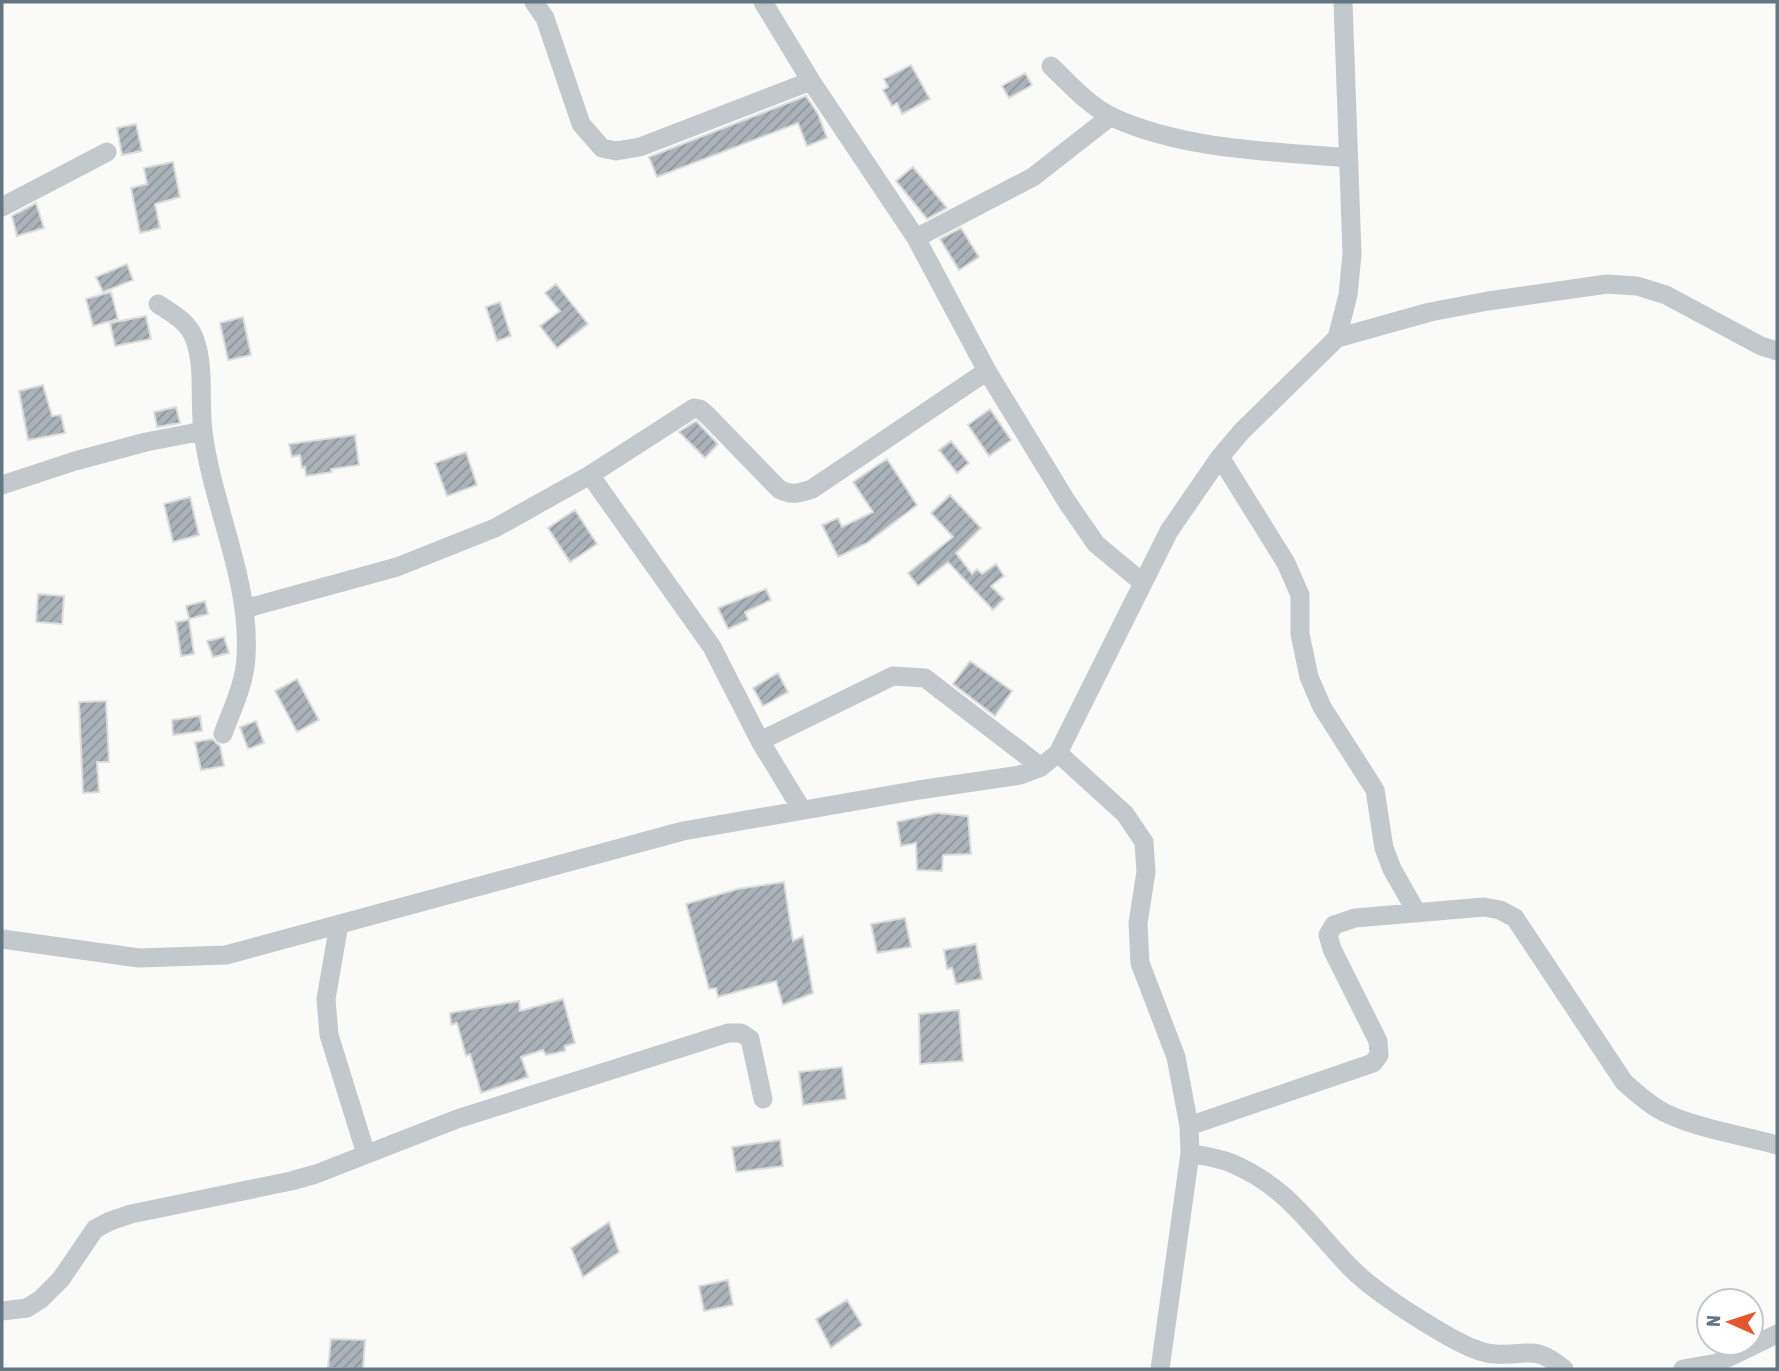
<svg xmlns="http://www.w3.org/2000/svg" width="1779" height="1371" viewBox="0 0 1779 1371" font-family="'Asap Condensed',sans-serif">
<defs>
<pattern id="building-hatch" width="6" height="6" patternUnits="userSpaceOnUse" patternTransform="scale(1.75)"><rect width="6" height="6" fill="#aab3b9"/><path d="M-1 1l2-2M0 6l6-6M5 7l2-2" fill="none" stroke="#8e969c"/></pattern>
</defs>
<rect width="100%" height="100%" fill="#fafaf8"/>
<path fill="url(#building-hatch)" stroke="#dcdcda" stroke-width="2" d="M 911,65 L 930,99 L 902,114 L 897,103 L 892,106 L 883,90 L 888,87 L 884,79 Z
M 1025,73 L 1032,85 L 1009,98 L 1002,86 Z
M 806,96 L 818,114 L 827,138 L 807,146 L 798,123 L 657,177 L 649,157 Z
M 136,124 L 142,151 L 122,155 L 117,128 Z
M 173,162 L 180,197 L 155,204 L 160,228 L 140,233 L 131,188 L 147,184 L 144,168 Z
M 913,167 L 947,208 L 927,219 L 896,181 Z
M 36,203 L 44,228 L 17,236 L 12,216 Z
M 961,228 L 979,257 L 959,270 L 940,239 Z
M 127,264 L 133,280 L 103,292 L 96,277 Z
M 556,284 L 588,324 L 557,348 L 540,326 L 560,311 L 545,293 Z
M 111,292 L 118,319 L 93,326 L 86,299 Z
M 500,302 L 511,336 L 497,341 L 486,307 Z
M 146,316 L 151,339 L 115,346 L 110,323 Z
M 243,317 L 251,355 L 228,360 L 220,323 Z
M 43,385 L 52,416 L 61,415 L 65,433 L 28,440 L 19,391 Z
M 176,407 L 180,423 L 157,427 L 154,412 Z
M 990,409 L 1011,440 L 989,456 L 968,425 Z
M 696,421 L 718,444 L 705,458 L 679,432 Z
M 355,435 L 359,465 L 331,469 L 332,472 L 306,476 L 305,467 L 302,468 L 300,455 L 292,457 L 289,444 Z
M 951,441 L 969,463 L 957,473 L 939,450 Z
M 466,452 L 477,485 L 447,496 L 435,463 Z
M 887,459 L 917,505 L 867,543 L 838,557 L 822,525 L 838,518 L 842,527 L 873,512 L 853,482 Z
M 950,495 L 981,528 L 956,553 L 972,574 L 977,569 L 982,574 L 996,564 L 1004,576 L 991,586 L 1004,599 L 993,610 L 948,562 L 918,586 L 908,573 L 953,537 L 931,513 Z
M 190,497 L 199,535 L 173,542 L 164,504 Z
M 575,510 L 597,544 L 570,562 L 548,528 Z
M 766,589 L 771,600 L 745,612 L 748,620 L 728,629 L 718,608 Z
M 38,594 L 64,596 L 62,624 L 36,622 Z
M 205,601 L 208,614 L 189,619 L 186,606 Z
M 189,620 L 194,654 L 181,656 L 176,622 Z
M 224,637 L 229,653 L 213,657 L 207,641 Z
M 970,661 L 1012,691 L 995,716 L 953,684 Z
M 778,673 L 788,692 L 763,706 L 753,688 Z
M 297,679 L 319,720 L 297,732 L 275,691 Z
M 106,701 L 109,762 L 97,762 L 99,792 L 83,793 L 79,702 Z
M 200,716 L 202,731 L 173,735 L 172,720 Z
M 256,721 L 264,743 L 248,749 L 240,727 Z
M 212,739 L 220,746 L 224,766 L 201,770 L 195,742 Z
M 936,813 L 968,816 L 971,854 L 943,855 L 942,871 L 917,870 L 916,843 L 901,846 L 897,822 Z
M 784,882 L 793,941 L 803,936 L 813,993 L 783,1005 L 776,981 L 718,997 L 716,988 L 709,989 L 686,904 L 738,889 Z
M 905,918 L 911,947 L 877,953 L 871,924 Z
M 976,944 L 982,979 L 956,984 L 952,968 L 947,969 L 944,950 Z
M 563,999 L 575,1043 L 565,1046 L 565,1051 L 546,1055 L 543,1050 L 521,1057 L 528,1077 L 481,1093 L 470,1054 L 466,1056 L 457,1023 L 451,1025 L 450,1013 L 519,1001 L 520,1011 Z
M 959,1010 L 963,1061 L 920,1064 L 919,1014 Z
M 842,1067 L 846,1099 L 803,1105 L 799,1072 Z
M 780,1140 L 783,1166 L 736,1172 L 732,1147 Z
M 609,1222 L 619,1252 L 583,1277 L 571,1248 Z
M 728,1280 L 733,1305 L 704,1311 L 699,1286 Z
M 847,1300 L 862,1325 L 831,1348 L 816,1319 Z
M 331,1339 L 365,1340 L 363,1369 L 328,1368 Z"/>
<g fill="none" stroke-linecap="round" stroke-linejoin="round">
<path stroke="#c3c8cc" stroke-width="19" d="M 534,2 L 545,18 L 581,124 L 602,148 L 616,151 L 640,147 L 811,81
M 763,2 L 811,81 L 916,238 L 987,371 L 1067,502 L 1096,544 L 1143,583
M 1051,66 C 1070,84 1088,105 1112,117 C 1184,150 1270,151 1348,158
M 2,207 L 107,152
M 916,238 L 1033,177 L 1111,116
M 158,304 C 173,314 189,322 195,340 C 205,369 199,401 203,431 C 212,506 251,580 246,657 C 245,683 232,709 223,734
M 1337,338 L 1430,312 L 1488,301 L 1607,284 L 1637,286 L 1666,295 L 1761,346 L 1777,351
M 1220,457 L 1286,563 L 1300,595 L 1300,634 L 1309,677 L 1322,707 L 1375,790 L 1384,848 L 1392,869 L 1417,913
M 590,475 L 712,647 L 760,741 L 802,810
M 2,485 L 75,461 L 146,442 L 203,431
M 244,609 L 397,567 L 495,528 L 590,475 L 694,408 L 700,409 L 708,416 L 779,489 C 791,496 799,493 812,489 L 987,371
M 760,741 L 893,676 L 925,678 L 1041,767
M 1058,753 L 1125,814 L 1144,842 L 1146,872 L 1138,923 L 1140,963 L 1176,1057 L 1189,1126 L 1190,1153 L 1160,1369
M 339,924 L 326,999 L 329,1035 L 366,1154
M 2,939 L 139,958 L 226,955 L 683,831 L 919,790 L 1020,775 L 1041,767 L 1058,753 L 1169,531 L 1220,457 L 1241,432 L 1337,338 L 1348,295 L 1352,254 L 1343,2
M 1189,1126 L 1373,1063 L 1379,1055 L 1378,1041 L 1332,949 L 1328,935 L 1334,925 L 1355,918 L 1484,907 L 1500,910 L 1515,918 L 1624,1082 C 1635,1092 1645,1101 1658,1109 C 1688,1127 1742,1135 1777,1145
M 1190,1153 C 1203,1156 1219,1158 1231,1163 C 1288,1187 1310,1226 1350,1267 C 1373,1291 1417,1318 1446,1335 C 1461,1343 1478,1353 1495,1354 C 1529,1356 1534,1344 1564,1369
M 2,1311 L 27,1308 L 41,1299 L 61,1279 L 95,1229 L 110,1221 L 131,1214 L 291,1181 L 316,1174 L 457,1119 L 728,1033 L 741,1033 L 750,1039 L 763,1099
M 1683,1369 L 1717,1363 L 1777,1334"/>
</g>
<rect width="1779" height="1371" fill="none" stroke="#657683" stroke-width="7"/>
<g transform="translate(1730 1322) rotate(273)"><circle r="33" fill="#ffffff" stroke="#c1c8cd" stroke-width="2"/>
<path d="M0-5L12 26L0 18L-12 26Z" fill="#e4572e"/>
<text y="-10" font-size="19" font-weight="bold" text-anchor="middle" fill="#657683">N</text>
</g>
</svg>
